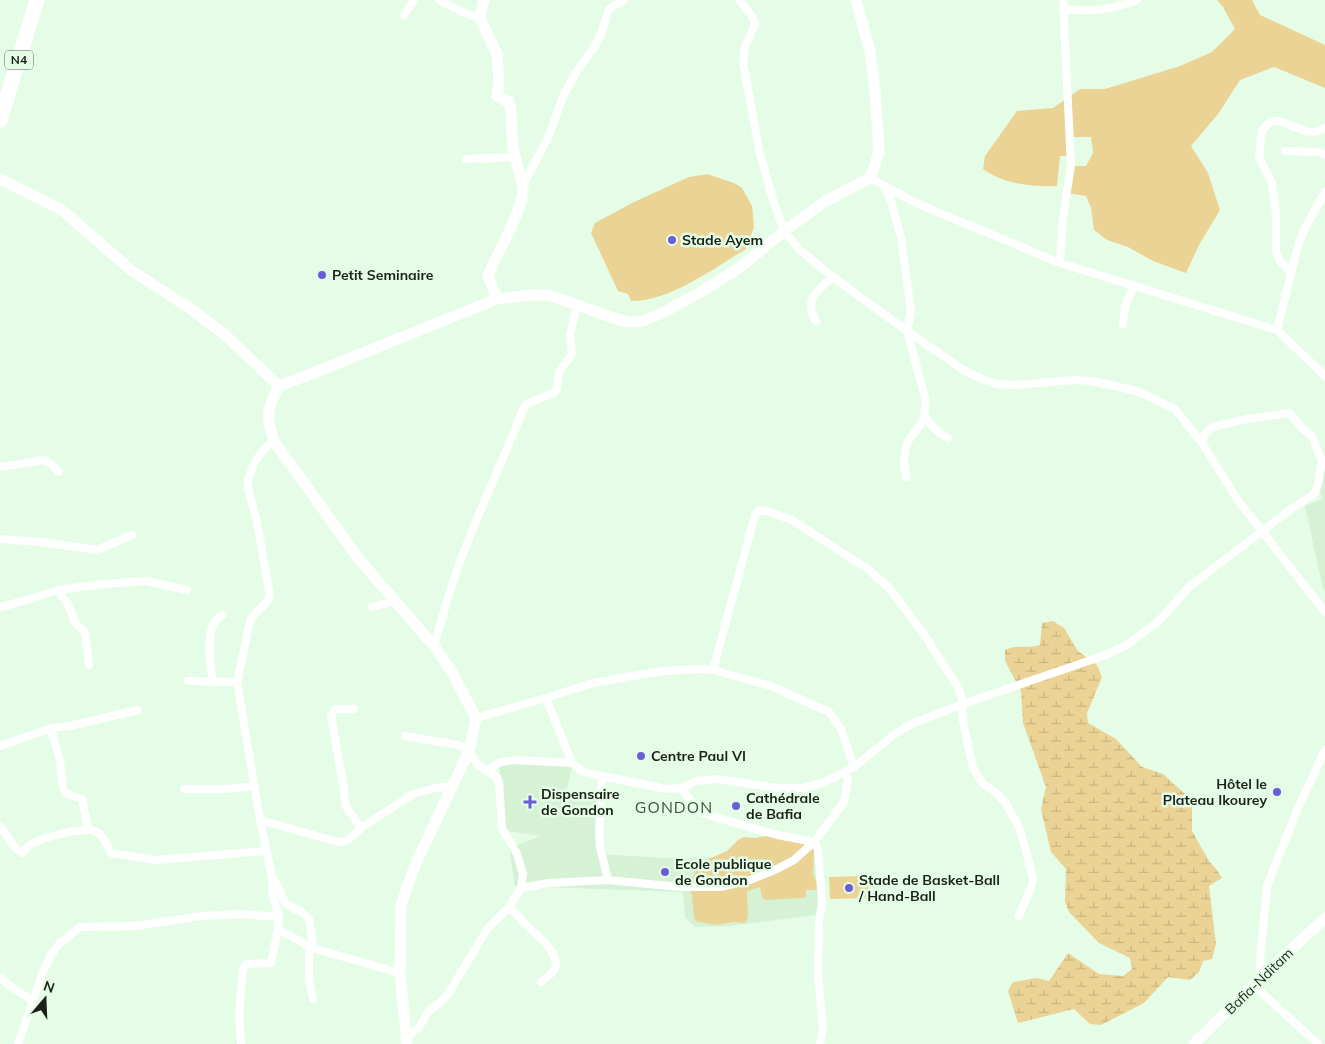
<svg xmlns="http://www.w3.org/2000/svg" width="1325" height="1044" viewBox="0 0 1325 1044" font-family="Mulish,sans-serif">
<defs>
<pattern id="wetland-marsh" width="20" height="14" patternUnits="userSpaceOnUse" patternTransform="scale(1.25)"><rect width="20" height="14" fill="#ead395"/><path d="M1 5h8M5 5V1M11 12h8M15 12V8" fill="none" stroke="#c8b580"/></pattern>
</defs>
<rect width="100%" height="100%" fill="#e5fde6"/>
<path fill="#d5f2d5" d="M 1325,464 L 1325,590 L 1323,589 L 1305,506 L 1322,499 L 1316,471 Z
M 499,763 L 572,767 L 566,793 L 598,794 L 600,854 L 682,859 L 816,851 L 820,913 L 815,915 L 729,926 L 695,927 L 685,917 L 683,892 L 515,886 L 509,848 L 541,836 L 507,831 L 503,826 Z"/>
<path fill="#ead395" d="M 1217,0 L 1252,0 L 1260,15 L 1325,45 L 1325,88 L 1274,67 L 1240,80 L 1218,114 L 1191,146 L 1208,173 L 1220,210 L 1199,245 L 1186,273 L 1153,261 L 1128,247 L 1107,240 L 1094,230 L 1091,208 L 1086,196 L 1067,193 L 1071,166 L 1086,166 L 1093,153 L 1091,137 L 1072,137 L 1069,156 L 1060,156 L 1057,186 C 1032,187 1004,184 983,169 L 985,156 L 1017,111 L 1053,108 L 1080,89 L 1105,89 L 1180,66 L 1212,52 L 1235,29 L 1223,7 Z
M 707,174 L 734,183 L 742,188 L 752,206 L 754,227 L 746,249 C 714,268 669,302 631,301 L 628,294 L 618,291 L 591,233 L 595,223 L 634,202 L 689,177 Z
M 766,836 L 810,840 L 814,850 L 813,875 L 820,888 L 817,890 L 806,890 L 806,897 L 802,898 L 765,900 L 762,897 L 760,887 L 747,891 L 748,917 L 745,923 L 734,922 L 715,925 L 696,921 L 694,918 L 692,895 L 687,885 L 687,882 L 695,874 L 693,866 L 727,851 L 738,840 L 744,837 L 755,838 Z
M 868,876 L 869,898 L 830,899 L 829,877 Z"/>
<path fill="url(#wetland-marsh)" d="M 1053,621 L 1064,628 L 1078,651 L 1097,665 L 1102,677 L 1087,713 L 1088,723 L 1116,739 L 1142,767 L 1163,774 L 1184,793 L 1192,807 L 1192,831 L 1209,861 L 1217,870 L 1222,878 L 1209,886 L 1216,944 L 1212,959 L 1203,961 L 1199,972 L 1190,980 L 1168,977 L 1144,1003 L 1101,1025 L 1090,1024 L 1074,1009 L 1018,1023 L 1008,991 L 1013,982 L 1037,978 L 1049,981 L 1068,953 L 1099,974 L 1123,976 L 1132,969 L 1130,958 L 1099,943 L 1069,912 L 1065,902 L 1066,869 L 1051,852 L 1041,809 L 1046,787 L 1023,723 L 1021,691 L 1005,661 L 1005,650 C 1019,644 1026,649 1040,645 L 1042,623 Z"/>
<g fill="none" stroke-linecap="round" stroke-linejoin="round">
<path stroke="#fff" stroke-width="8" d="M 439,0 L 464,13 L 480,18
M 739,0 L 752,16 L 755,24 L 745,47 L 743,62 L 759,149 L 771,194 L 784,231 L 800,250 L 833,277 L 907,331 L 965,371 L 982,379 L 997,384 L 1014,385 L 1074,380 L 1092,381 L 1137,391 L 1175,409 L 1202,443 L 1237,499 L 1325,612
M 1064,9 C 1091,12 1112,10 1137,0
M 404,15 L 414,0
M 1285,151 L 1318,152 L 1325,155
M 466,159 L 515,157
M 870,178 L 916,203 L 1060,263 L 1277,330 L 1325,376
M 522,187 L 549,136 L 563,96 L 577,71 L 594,47 L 601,34 L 609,9 L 624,0
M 885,187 L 890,198 L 901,237 L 911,311 L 907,331 L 926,401 L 923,421 L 908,441 L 905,451 L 904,461 L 906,477
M 1060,263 L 1063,217 L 1071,166 L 1063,0
M 1291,273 L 1279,260 L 1276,251 L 1276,215 L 1272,183 L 1259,157 L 1262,130 L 1271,121 C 1291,119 1305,140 1325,128
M 816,321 C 803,299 817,291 833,277
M 1123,324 L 1125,306 L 1134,285
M 1277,330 L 1298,246 L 1305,228 L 1325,192
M 924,415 C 931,426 937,432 948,438
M 0,467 L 44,460 L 49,462 L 59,472
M 0,539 L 41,542 L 97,550 L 132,535
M 58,590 L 68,605 L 76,624 L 85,632 L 89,665
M 0,607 L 20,602 L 58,590 L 103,584 L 146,581 L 187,590
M 372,607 L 395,601
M 434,646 C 441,621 448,597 456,573 C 476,517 501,464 523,410 L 526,405 L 533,401 L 554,393 L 557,389 L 559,372 L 572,354 L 570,335 L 577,306
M 713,670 L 755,515 L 759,510 L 766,511 L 792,520 L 869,570 L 890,589 L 921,630 L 958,687 L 962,698 L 963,721 L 973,768 L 983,784 L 996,793 L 1005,802 L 1019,827 L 1027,854 L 1033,879 L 1032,885 L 1019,916
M 188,681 L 232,682 L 237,683 L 238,687 L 260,820 L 272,877 L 273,896 L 279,917 L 278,929 L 312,948 L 400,973
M 213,682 C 210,665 203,624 223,615
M 237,683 L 250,621 C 255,611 265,607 270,596 L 257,522 L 248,488 L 248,479 L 255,462 L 264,449 L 274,441
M 546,698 L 593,683 L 663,671 L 699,669 L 713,670 L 771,686 L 829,712 L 841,729 L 854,767
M 354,709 L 335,709 L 331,716 L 344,789 L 345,805 L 361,828
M 476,718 L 546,698 L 572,763 L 580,770 L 591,774 L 667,789 L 681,788 L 696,781 L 717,779 L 778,788 L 803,788 L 823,783 L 854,767 L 896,733 L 914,723 L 963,704 L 1103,656 L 1125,646 L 1158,622 L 1189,587 L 1291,509 L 1314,494 L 1318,485 L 1322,461 L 1312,436 L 1303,429 L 1289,413 L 1247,419 L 1212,427 L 1205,434 L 1202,443
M 51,728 L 60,761 L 63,787 L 65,793 L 82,799 L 88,829
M 405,736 L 458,745 L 469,751 L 478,765 L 497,777 L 499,782 L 502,828 L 517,854 L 523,874 L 521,888
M 0,746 L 51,728 L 69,726 L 138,710
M 486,771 L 500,762 L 515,760 L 572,763
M 602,777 L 599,833 L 600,847 L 608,880
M 681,788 L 701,813 L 777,835 L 814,842 L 818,849 L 822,903 L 819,922 L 818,976 L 823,1028 L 820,1044
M 184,789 L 227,789 L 254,786
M 260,820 L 338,842 L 343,842 L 348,840 L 361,828 L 413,794 L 435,788 L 452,786
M 0,826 L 16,849 L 22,853 C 25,850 28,846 31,844 C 41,838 85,826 95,831 C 103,834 107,845 111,853 L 156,860 L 266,851
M 272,877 L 277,884 L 285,903 L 295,909 L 301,911 L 309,919 L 313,944 L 309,954 L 309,979 L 313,999
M 509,907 C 515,912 520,918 525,924 C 534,933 561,953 555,968 C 553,974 545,978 541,982
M 0,977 L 7,984 L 33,1001
M 1260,979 L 1260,961 L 1267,886 L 1298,808 L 1325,750
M 1253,985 L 1318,1044
M 406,1037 L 418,1029 L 428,1012 L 441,1002 L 448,994 L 488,928 L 509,907 L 521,888 L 549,883 L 608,880 L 680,887 L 720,887 L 750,880 L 777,869 L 794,860 L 814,842 L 844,802 L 848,780 L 845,772
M 18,1044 L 42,974 L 51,955 L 59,944 L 80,927 L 135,926 L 202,916 L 239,914 L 279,917
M 241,1044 L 239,1015 L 243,969 L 246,964 L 271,963 L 278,929"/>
<path stroke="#fff" stroke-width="11" d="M 484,0 L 480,18 L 497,54 L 499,82 L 497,96 L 509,102 C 513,115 511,133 513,147 C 515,161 521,174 523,188 C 524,209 496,255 488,276 L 497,299
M 0,179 L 62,210 L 131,270 L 191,309 L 224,334 L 279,386
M 407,1044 L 400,973 L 401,905 L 415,865 L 469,751 L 476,718 L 453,674 L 434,646 L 358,558 L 274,441 C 265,415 267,410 279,386 L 316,372 L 497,299 L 530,295 L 549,295 L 616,319 L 630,322 L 643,321 L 662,313 L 701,292 L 742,266 L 784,231 L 824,202 L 870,178 L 875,165 L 879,151 L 875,91 L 870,51 L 856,0
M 1194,1044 L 1253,985 L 1325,918"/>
<path stroke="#fff" stroke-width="15" d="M 0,120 L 37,0"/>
</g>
<g fill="#6a5ed7" stroke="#e5fde6" stroke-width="2">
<circle cx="672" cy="240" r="5"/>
<circle cx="322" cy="275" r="5"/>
<circle cx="641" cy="756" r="5"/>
<circle cx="1277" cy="792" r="5"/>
<path d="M527.5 794.5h5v5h5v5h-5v5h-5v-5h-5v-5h5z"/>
<circle cx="736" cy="806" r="5"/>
<circle cx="665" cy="872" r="5"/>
<circle cx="849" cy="888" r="5"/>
</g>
<g text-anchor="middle" stroke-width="5" stroke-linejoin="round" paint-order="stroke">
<rect fill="#e5fde6" stroke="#566356" stroke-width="1" x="5" y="50.5" width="28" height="19" rx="4"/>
<g font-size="12" font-weight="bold" fill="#192119">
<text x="19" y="64">N4</text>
</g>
<g font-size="14" font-weight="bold" fill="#192119" stroke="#e5fde6" text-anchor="start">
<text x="682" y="245">Stade Ayem</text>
<text x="332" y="280">Petit Seminaire</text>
<text x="651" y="761">Centre Paul VI</text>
<text x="1267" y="789" text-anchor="end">Hôtel le<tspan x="1267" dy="16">Plateau Ikourey</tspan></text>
<text x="541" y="799">Dispensaire<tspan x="541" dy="16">de Gondon</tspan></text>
<text x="746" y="803">Cathédrale<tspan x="746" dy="16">de Bafia</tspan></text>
<text x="675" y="869">Ecole publique<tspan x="675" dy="16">de Gondon</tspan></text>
<text x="859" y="885">Stade de Basket-Ball<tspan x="859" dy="16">/ Hand-Ball</tspan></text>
</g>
<g font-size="14" fill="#192119" stroke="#e5fde6">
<text transform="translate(1259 981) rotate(-44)" y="5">Bafia-Nditam</text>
</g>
<g font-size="16" letter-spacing="1" fill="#3f533f" stroke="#e5fde6">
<text x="674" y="813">GONDON</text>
</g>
</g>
<g transform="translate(45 999) rotate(19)" stroke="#e5fde6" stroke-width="4" paint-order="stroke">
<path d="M0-4L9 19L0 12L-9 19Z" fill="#192119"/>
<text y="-8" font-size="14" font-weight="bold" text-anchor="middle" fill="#192119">N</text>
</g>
</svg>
